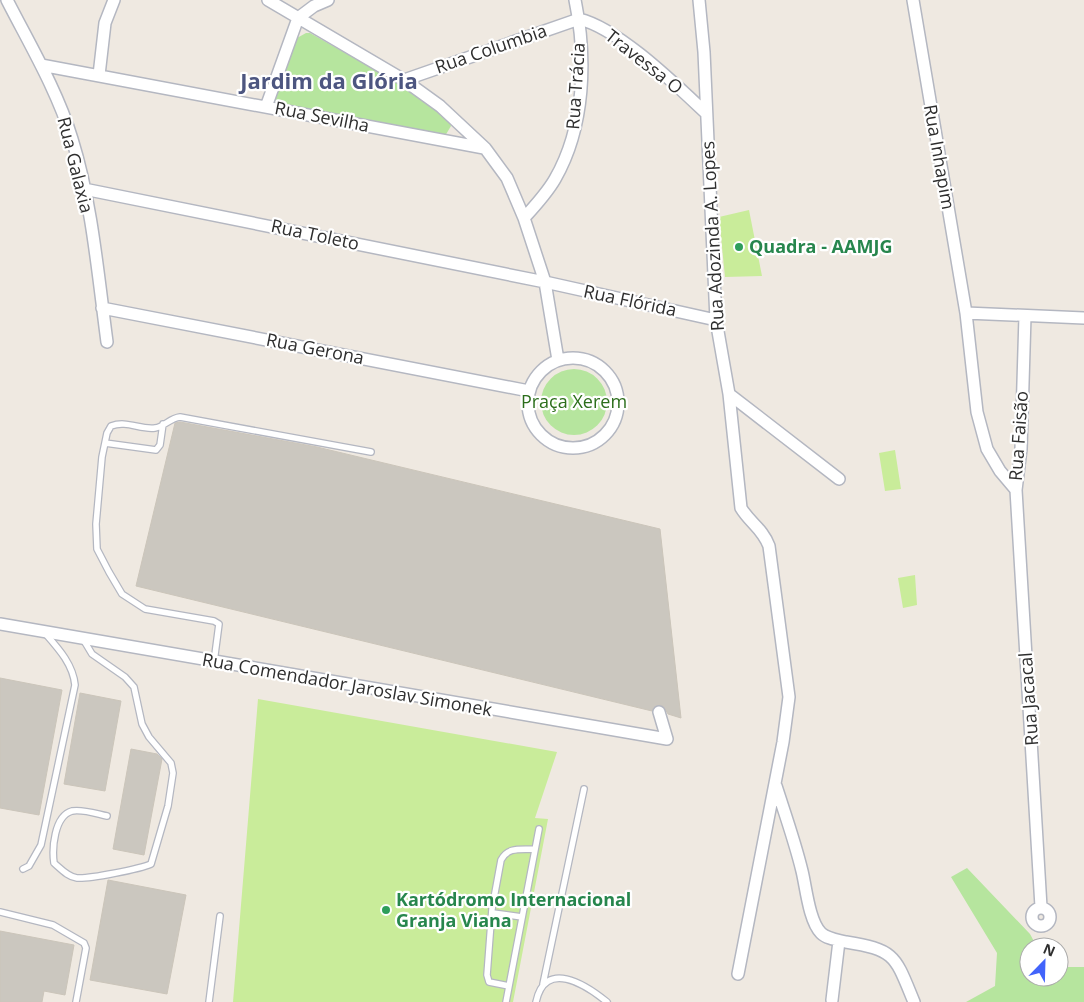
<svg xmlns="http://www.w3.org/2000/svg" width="1084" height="1002" viewBox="0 0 1084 1002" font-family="'Open Sans',sans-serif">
<rect width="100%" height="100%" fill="#efe9e1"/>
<path fill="#b6e59e" d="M 306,33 L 310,33 L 404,86 L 449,120 L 451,126 L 445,136 L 277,104 L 274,97 L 297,38 Z
M541 402a33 33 0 1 1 66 0a33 33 0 1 1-66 0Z
M 967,868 L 1030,934 L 1037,947 L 1029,947 L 1029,977 L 1059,977 L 1059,967 L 1084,967 L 1084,1002 L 966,1002 L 995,986 L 997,953 L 951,877 Z"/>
<path fill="#c9ec9a" d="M 749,210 L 762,276 L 725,277 L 719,217 Z
M 895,450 L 901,489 L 885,491 L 879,453 Z
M 915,575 L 917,605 L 903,608 L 898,578 Z
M 258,699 L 557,752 L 535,818 L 548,819 L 513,1002 L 233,1002 Z"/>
<path fill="#cbc7bf" stroke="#cbc5ba" d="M 180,422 L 317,447 L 660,529 L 681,718 L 668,714 L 664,707 L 660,705 L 654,707 L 652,711 L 136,586 L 175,423 Z
M 0,678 L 62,690 L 39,815 L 0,808 Z
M 80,693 L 121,701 L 105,791 L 64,784 Z
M 131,749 L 157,754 L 162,759 L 144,855 L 113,849 Z
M 108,880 L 186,895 L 167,994 L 90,980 Z
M 0,931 L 74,945 L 65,995 L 44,991 L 42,1002 L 0,1002 Z"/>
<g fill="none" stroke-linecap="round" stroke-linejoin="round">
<g stroke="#b4b7c1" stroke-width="8">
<path id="lane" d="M 105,443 L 156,450 L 160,445 L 163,424
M 83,639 L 92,654 L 125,677 L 134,687 L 142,724 L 149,737 L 171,763 L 173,773 L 168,806 L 151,864 C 140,869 89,879 77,878 C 68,877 61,869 54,863 C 52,849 54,816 72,811 C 83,809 97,814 107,816
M 214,662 L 219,624 L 214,621 L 145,609 L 122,594 L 109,572 L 97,549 L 96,524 L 102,457 L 107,433 L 111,426 C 127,420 140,430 155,428 C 164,427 170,418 180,417 L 371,452
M 23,869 L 29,866 L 41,845 L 75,685 C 73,664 58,648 44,632
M 0,912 L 53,925 L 84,943 L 86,948 L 76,1002
M 493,913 L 522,917
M 543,984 L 584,789
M 509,986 L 489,982 L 487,975 L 492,909 L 501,860 C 508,846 522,850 535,849
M 209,1002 L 220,916
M 506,1002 L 539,829
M 536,1002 C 545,959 585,984 607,1002"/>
</g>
<g stroke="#b4b7c1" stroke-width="14">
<path id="street" d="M 7,0 C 30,45 57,90 72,139 C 92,203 98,275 107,342
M 268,0 L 404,80 L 440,106 L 485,148 L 507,178 L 524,218 L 545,282 L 558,360
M 699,0 L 704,52 L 716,320 L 729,394 L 741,508 C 750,523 762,528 769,546 L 789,697 L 783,742 L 738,974
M 913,0 L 966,313 L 977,412 L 987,449 L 1000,471 L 1016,490
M 41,65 L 484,148
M 99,75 L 105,23 L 114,0
M 404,80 L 579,19 C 618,28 676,85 706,113
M 266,107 L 298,18 L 314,6 L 328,0
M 84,189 L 545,282 L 716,320
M 524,218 C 535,206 547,193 555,179 C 585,127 587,58 575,0
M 102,308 L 529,391
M 966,313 L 1084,318
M 1025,316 L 1021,449 L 1016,490 L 1041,907
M528 403a45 45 0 1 1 90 0a45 45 0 1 1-90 0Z
M 729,394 L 839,479
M 0,624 L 667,739 L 659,712
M 776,786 C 785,814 795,842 802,871 C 806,887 809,921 821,933 C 827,939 838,940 846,942 C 896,950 895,956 914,1002
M1032 917a9 9 0 1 1 18 0a9 9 0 1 1-18 0Z
M 832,1000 L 839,941"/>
</g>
<use href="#lane" stroke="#fff" stroke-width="5.5"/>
<use href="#street" stroke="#fff" stroke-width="11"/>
</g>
<g fill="#2e9e5b" stroke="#fff" stroke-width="2">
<circle cx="739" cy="247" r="5"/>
<circle cx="386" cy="910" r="5"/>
</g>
<g text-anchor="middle" stroke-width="4.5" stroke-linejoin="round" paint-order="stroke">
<g font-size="18" fill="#2e2e2e" stroke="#fff">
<text transform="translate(491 49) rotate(-19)" y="6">Rua Columbia</text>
<text transform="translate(644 62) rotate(38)" y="6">Travessa O</text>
<text transform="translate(576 86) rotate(-86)" y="6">Rua Trácia</text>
<text transform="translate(322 117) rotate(11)" y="6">Rua Sevilha</text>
<text transform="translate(939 157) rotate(80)" y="6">Rua Inhapim</text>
<text transform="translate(75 165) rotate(76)" y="6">Rua Galaxia</text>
<text transform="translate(315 235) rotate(12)" y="6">Rua Toleto</text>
<text transform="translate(713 236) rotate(-93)" y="6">Rua Adozinda A. Lopes</text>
<text transform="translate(630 301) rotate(12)" y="6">Rua Flórida</text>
<text transform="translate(315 349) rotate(11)" y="6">Rua Gerona</text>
<text transform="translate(1019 436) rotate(-86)" y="6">Rua Faisão</text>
<text transform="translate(347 685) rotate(10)" y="6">Rua Comendador Jaroslav Simonek</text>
<text transform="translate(1029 699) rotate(-94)" y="6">Rua Jacacal</text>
</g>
<g font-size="18" font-weight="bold" fill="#27864d" stroke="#fff" text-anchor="start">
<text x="749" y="253">Quadra - AAMJG</text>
<text x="396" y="906">Kartódromo Internacional<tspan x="396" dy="21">Granja Viana</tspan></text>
</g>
<g font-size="18" fill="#2c6e1b" stroke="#fff">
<text x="574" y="408">Praça Xerem</text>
</g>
<g font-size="22" font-weight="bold" fill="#4d5680" stroke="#fff">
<text x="329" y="89">Jardim da Glória</text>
</g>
</g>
<g transform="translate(1044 962) rotate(23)"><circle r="24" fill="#ffffff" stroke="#ababab"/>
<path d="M0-4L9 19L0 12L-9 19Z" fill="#4264fb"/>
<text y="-8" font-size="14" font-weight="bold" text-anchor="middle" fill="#2e2e2e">N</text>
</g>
</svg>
